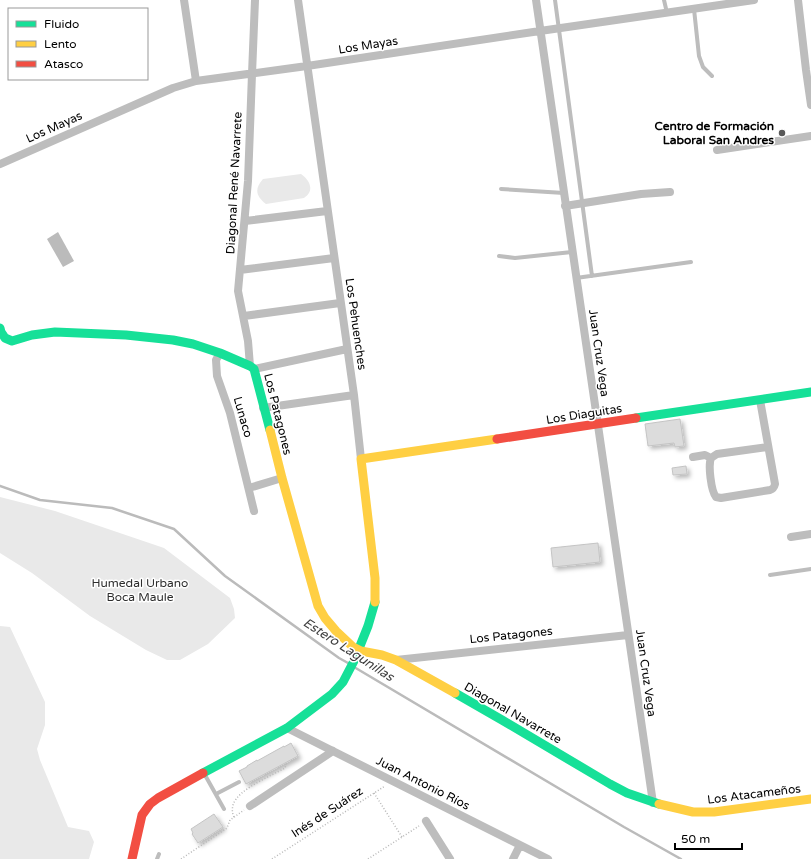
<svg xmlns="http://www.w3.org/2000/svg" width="811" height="859" viewBox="0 0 811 859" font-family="'Varela Round',sans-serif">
<defs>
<filter id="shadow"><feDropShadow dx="3" dy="3" stdDeviation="2" flood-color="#0004"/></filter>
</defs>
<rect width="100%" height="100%" fill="#fff"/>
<path fill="#e9e9e9" d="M 301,174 C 310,180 315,191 304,198 L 266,204 C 256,196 254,189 263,179 Z
M 0,497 L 55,511 L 164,548 L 230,598 L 234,609 L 235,618 L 208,644 L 180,660 L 167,660 L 146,650 L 90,616 L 32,573 L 0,553 Z
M 0,626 L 10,627 L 45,702 L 45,725 L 37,749 L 40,760 L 68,827 L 89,831 L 94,842 L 89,859 L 0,859 Z"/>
<path fill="#bbb" d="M 58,232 L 74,261 L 63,267 L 47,239 Z"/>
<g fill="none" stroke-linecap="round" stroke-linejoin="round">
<path stroke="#bbb" stroke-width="2.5" d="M 0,486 L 40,500 L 112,508 L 174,529 L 225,576 L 339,658 L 348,663
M 354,667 L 624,827 L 681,859"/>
</g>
<path fill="#dcdcdc" stroke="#c4c4c4" filter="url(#shadow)" d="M 680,419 L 684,446 L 675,447 L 674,443 L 648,446 L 645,424 Z
M 686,466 L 687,474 L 673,475 L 672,468 Z
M 598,543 L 600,562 L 553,567 L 551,548 Z
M 291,743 L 298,756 L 246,784 L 239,771 L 247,767 L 247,766 L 257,760 L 257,761 L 284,746 L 284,747 Z
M 214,814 L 223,827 L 198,843 L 192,834 L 193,833 L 191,829 Z"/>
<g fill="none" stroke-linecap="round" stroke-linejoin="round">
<path stroke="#b8b8b8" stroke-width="1.5" stroke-dasharray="1 2" stroke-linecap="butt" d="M 374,793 L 402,837
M 234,817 C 232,813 232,809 233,805 C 238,789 271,776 285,768 L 286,765 L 286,763
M 181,859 L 227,828 L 230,820 L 244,810
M 272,859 L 385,786
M 368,859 L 419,826"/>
<path stroke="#bdbdbd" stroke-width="4" d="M 555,0 L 592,276
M 664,0 L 667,13
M 694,9 L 699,56 L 703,67 L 712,76
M 501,189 L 564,193
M 499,256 L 515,258 L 572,252
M 576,278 L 691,262
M 770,575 L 811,569
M 205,775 L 224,809
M 216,794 L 239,782
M 157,859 L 159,854"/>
<path stroke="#bdbdbd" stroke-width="8" d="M 184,0 L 196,81
M 298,0 L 354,395 L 361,459
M 536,0 L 653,803
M 798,0 L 806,70 L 811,105
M 717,150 L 811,136
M 0,164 L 173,88 L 196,81 L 307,66 L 540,31 L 754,0
M 565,206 L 641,194 L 670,192
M 245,221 L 327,211
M 240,270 L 334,258
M 244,316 L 340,303
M 220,353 L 216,360 L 217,376 L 230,413 L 254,511
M 250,366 L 248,341 L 238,291 L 248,181 L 252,74 L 255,0
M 254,369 L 347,349
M 760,400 L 775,484 C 774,488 773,489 770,490 L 721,498 L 716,497 C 711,491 708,465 711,458 L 717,454 L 768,447
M 263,408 L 354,395
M 693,457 L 705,455 L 711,458
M 249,488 L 282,478
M 791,537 L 811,534
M 396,660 L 628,635
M 287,728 L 548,859
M 250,806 L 333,751
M 426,821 L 450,859
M 513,859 L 520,845"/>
<path stroke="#16e098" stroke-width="9" d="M 0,328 L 1,332 L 5,338 L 12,341 L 32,335 L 55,332 L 126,335 L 173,340 L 193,344 L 220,353 L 250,366 L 254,369 L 270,430
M 636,418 L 811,392
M 455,693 L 502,720 L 610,784 L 627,793 L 659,804
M 203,773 L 287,728 L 332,694 L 343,682 L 354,661 L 368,626 L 375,602"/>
<path stroke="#ffcf43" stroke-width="9" d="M 270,430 L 282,478 L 318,606 L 325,618 L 336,631 L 353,647 L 361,651 L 382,655 L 396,660 L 455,693
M 375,602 L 375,578 L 361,459 L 497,439
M 659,804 L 693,812 L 714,812 L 811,799"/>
<path stroke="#f24e42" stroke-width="9" d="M 497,439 L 636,418
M 132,859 L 142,815 L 150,804 L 158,798 L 203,773"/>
</g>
<circle fill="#595959" stroke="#fff" stroke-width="1.5" cx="782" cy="133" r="4"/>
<g text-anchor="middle" stroke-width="3" stroke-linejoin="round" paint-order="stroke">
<g font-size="12" fill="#000" stroke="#fff">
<text transform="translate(368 45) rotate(-9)" y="4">Los Mayas</text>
<text transform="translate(54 127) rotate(-24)" y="4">Los Mayas</text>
<text transform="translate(234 183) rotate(-87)" y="4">Diagonal René Navarrete</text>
<text transform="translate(356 324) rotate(82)" y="4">Los Pehuenches</text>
<text transform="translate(599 353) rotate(82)" y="4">Juan Cruz Vega</text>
<text transform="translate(278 414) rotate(76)" y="4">Los Patagones</text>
<text transform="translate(584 414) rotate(-9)" y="4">Los Diaguitas</text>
<text transform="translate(243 417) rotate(74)" y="4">Lunaco</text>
<text transform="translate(511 635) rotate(-6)" y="4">Los Patagones</text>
<text transform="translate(646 673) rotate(82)" y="4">Juan Cruz Vega</text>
<text transform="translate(513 713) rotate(30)" y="4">Diagonal Navarrete</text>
<text transform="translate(423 783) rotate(27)" y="4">Juan Antonio Ríos</text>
<text transform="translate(754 794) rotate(-7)" y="4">Los Atacameños</text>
<text transform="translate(327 812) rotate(-33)" y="4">Inés de Suárez</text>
</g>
<g font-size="12" font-weight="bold" fill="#000" stroke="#fff" text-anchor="end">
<text x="774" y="130">Centro de Formación<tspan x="774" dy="14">Laboral San Andres</tspan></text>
</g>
<g font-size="12" fill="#2e2e2e" stroke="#fff">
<text x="140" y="587">Humedal Urbano<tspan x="140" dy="14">Boca Maule</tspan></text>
</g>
<g font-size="13" font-style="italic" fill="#3f3f3f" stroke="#fff">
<text transform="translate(349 649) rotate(33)" y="5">Estero Lagunillas</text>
</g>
</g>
<rect x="8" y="8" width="140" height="72" fill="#ffffff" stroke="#999999"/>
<rect x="16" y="21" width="20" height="6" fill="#16e098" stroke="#999999"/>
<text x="44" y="28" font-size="12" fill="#000000">Fluido</text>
<rect x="16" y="41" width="20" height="6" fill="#ffcf43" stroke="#999999"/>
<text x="44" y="48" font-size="12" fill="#000000">Lento</text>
<rect x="16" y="61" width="20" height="6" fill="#f24e42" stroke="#999999"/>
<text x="44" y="68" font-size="12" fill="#000000">Atasco</text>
<path d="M675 843v6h67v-6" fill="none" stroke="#000000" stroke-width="2"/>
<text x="681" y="843" font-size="12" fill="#000000" stroke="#ffffff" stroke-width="3" paint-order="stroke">50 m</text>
</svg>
